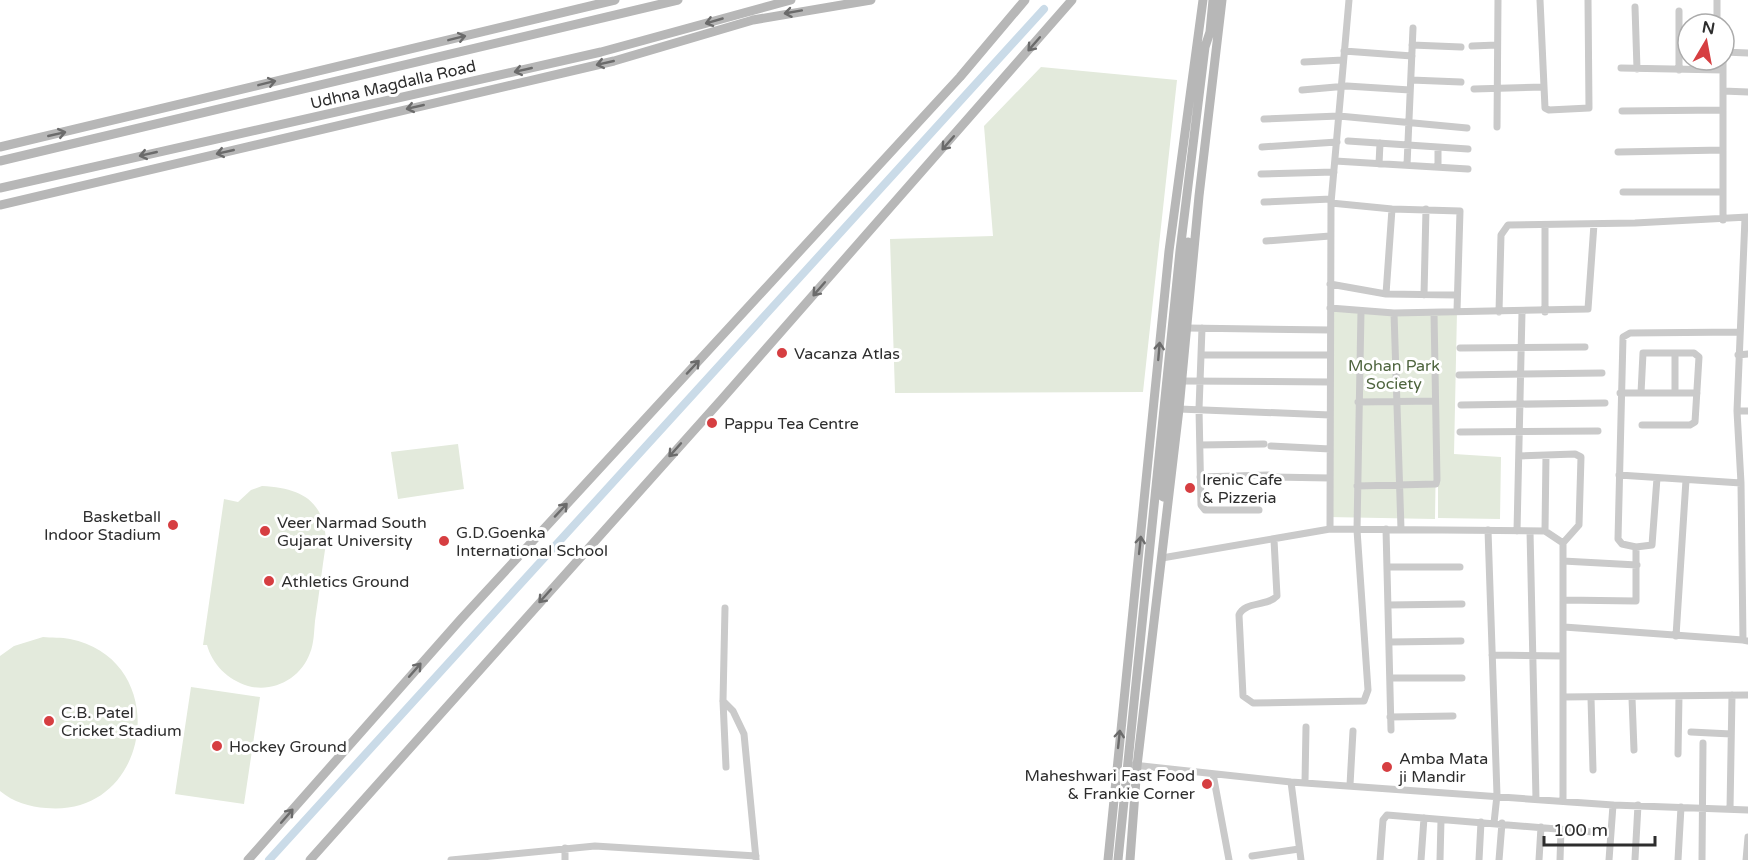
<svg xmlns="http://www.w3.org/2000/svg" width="1748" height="860" viewBox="0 0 1748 860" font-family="'Varela Round',sans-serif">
<rect width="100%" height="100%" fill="#fff"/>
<path fill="#e3eadc" d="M 1041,67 L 1177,80 L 1143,392 L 895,393 L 890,239 L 993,236 L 984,126 Z
M 1331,309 L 1457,311 L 1454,454 L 1501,457 L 1500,519 L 1438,518 L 1438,453 L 1436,453 L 1435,519 L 1328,517 Z
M 458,444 L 464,489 L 398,499 L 391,452 Z
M 262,486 C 301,488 325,500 326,543 C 322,569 319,595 315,621 C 314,631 314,644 310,653 C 301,678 274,693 248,686 C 228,680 212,664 207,645 L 203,645 L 224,499 L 238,502 L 251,490 Z
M 43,637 C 51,638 62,637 70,639 C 174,660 152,818 46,808 C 30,807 13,802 0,791 L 0,656 L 14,646 Z
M 191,687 L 260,697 L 244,804 L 175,794 Z"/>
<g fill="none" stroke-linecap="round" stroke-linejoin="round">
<path stroke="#cadbe8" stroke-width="8" d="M 269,860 L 1044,9"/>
<path stroke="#cacaca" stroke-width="7" d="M 1540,0 L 1545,108 L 1549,110 L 1589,108 L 1588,0
M 1635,7 L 1637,69
M 1679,11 L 1679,70
M 1717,24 L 1717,0
M 1412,45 L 1461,47
M 1472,46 L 1497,45
M 1344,51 L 1412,56
M 1724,52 L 1748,53
M 1723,60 L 1723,220
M 1304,62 L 1343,60
M 1621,68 L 1723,70
M 1411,80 L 1461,82
M 1474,89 L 1544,87
M 1302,90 L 1347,86 L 1410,90
M 1723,91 L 1748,92
M 1622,111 L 1723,110
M 1264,119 L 1339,116 L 1467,128
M 1497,127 L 1498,0
M 1348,141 L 1468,149
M 1262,147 L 1337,142
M 1618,152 L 1723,150
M 1335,161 L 1468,169
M 1379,164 L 1380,143
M 1407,165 L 1413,28
M 1438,167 L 1438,147
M 1261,174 L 1334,172
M 1623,192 L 1723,192
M 1264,202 L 1331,199
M 1331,203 L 1392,209 L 1460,211 L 1457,311
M 1745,218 L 1737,411 L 1741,483 L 1743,640 L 1748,641
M 1266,241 L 1330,236
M 1330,284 L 1386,294 L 1456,295
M 1386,294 L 1392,209
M 1424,295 L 1426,209
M 1330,308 L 1394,313 L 1588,309 L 1594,224
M 1499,312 L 1501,235 L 1508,225 L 1635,223 L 1748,217
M 1545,312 L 1545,225
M 1394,313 L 1401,529
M 1187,328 L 1330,330
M 1202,328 L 1199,409 L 1201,505 L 1205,510 L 1259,510
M 1460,348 L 1585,347
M 1675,353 L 1675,393
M 1201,355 L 1330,355
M 1738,355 L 1748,354
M 1459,375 L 1602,373
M 1181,381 L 1330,382
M 1620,393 L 1697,393
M 1641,393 L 1643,353 L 1694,353 L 1699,357 L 1695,422 L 1690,425 L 1642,425
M 1358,402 L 1435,401
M 1461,405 L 1605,403
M 1179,409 L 1330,415
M 1737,411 L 1748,411
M 1460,432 L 1598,431
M 1200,445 L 1264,444
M 1271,446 L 1330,449
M 1519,456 L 1575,454 L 1581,457 L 1579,525 L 1563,543
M 1619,475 L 1741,483
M 1200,477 L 1268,475
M 1272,477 L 1330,478
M 1657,478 L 1652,545 L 1636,547 L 1622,544 L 1618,539 L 1623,337 L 1630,333 L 1740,332
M 1357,486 L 1436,484 L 1437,480 L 1434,313
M 1330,529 L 1331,203 L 1349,0
M 1386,529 L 1391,730
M 1488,530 L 1497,795 L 1494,823
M 1517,531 L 1522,312
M 1530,531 L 1536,799
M 1545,531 L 1546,455
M 1274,540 L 1277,596 C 1267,607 1245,601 1239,615 L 1243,696 L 1253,703 L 1364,701 L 1368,690 L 1357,530 L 1361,311
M 1162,558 L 1330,529 L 1545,531 L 1563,543 L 1563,801
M 1563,561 L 1637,565
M 1387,567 L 1460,567
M 1563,600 L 1636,601 L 1636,547
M 1388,605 L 1462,604
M 725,608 L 723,701 L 726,767
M 1564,627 L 1743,640
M 1676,636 L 1686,480
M 1390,642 L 1461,641
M 1492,655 L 1563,656
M 1390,678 L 1462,678
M 1563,697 L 1748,695
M 1591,698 L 1593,770
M 1632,698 L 1634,750
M 723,701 L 733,711 L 744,734 L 756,859
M 1390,717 L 1453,716
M 1691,732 L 1731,734
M 1678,754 L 1679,696
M 1133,765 L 1291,782 L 1613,805 L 1748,810
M 1213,774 L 1229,860
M 1291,782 L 1301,860
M 1305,782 L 1306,727
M 1350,785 L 1353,731
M 1730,809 L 1732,695
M 1252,856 L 1299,849
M 1635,859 L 1638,805
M 451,860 L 595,846 L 756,856
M 565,860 L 565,848
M 1380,860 L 1383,820 L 1387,815 L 1593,832
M 1421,860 L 1424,818
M 1440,860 L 1441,820
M 1479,860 L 1481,822
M 1499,860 L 1502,823
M 1539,860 L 1541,827
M 1560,860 L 1561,829
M 1609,860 L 1613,805
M 1678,860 L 1681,807
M 1702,860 L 1703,743
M 1746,860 L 1748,837"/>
<path stroke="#b7b7b7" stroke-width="9" d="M 0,147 L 615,0
M 0,161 L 678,0
M 0,188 L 601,52 L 791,0
M 0,205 L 614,61 L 753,20 L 871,0
M 1163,497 L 1188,242
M 248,860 L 461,619 L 960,77 L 1025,0
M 310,860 L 722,399 L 1072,0
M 1108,860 L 1169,251 L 1203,0
M 1118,860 L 1180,251 L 1205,47 L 1210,32 L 1213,0
M 1130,860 L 1137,766 L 1179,409 L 1199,196 L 1222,0"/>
</g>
<defs><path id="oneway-shaft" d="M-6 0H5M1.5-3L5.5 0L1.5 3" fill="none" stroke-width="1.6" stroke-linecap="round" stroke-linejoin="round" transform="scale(1.5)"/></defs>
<g stroke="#6b6b6b">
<use href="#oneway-shaft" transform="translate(793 12) rotate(170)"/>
<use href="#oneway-shaft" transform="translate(714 21) rotate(164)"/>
<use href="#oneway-shaft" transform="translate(457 38) rotate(-14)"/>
<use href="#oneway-shaft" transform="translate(1034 44) rotate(131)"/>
<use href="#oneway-shaft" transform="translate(605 63) rotate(167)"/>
<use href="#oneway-shaft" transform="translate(523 70) rotate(167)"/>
<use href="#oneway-shaft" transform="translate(267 83) rotate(-14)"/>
<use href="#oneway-shaft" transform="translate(415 107) rotate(167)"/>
<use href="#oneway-shaft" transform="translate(57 134) rotate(-13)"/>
<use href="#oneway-shaft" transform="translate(948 143) rotate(131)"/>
<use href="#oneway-shaft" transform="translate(225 152) rotate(167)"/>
<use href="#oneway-shaft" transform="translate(148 154) rotate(167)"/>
<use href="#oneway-shaft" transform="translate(819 289) rotate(131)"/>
<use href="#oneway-shaft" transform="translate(1159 351) rotate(-85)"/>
<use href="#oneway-shaft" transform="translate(693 367) rotate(-47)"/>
<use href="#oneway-shaft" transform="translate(675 450) rotate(132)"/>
<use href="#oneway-shaft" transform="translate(561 510) rotate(-47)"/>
<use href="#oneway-shaft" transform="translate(1140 545) rotate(-84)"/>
<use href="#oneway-shaft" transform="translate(545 596) rotate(132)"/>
<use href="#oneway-shaft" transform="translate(415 670) rotate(-49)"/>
<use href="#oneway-shaft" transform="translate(1119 739) rotate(-84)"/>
<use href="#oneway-shaft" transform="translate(287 816) rotate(-49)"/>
</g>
<g fill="#d63e41" stroke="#fff" stroke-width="2">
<circle cx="782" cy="353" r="6"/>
<circle cx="712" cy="423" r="6"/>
<circle cx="1190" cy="488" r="6"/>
<circle cx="173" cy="525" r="6"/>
<circle cx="265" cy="531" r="6"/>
<circle cx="444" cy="541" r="6"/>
<circle cx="269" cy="581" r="6"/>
<circle cx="49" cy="721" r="6"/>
<circle cx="217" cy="746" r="6"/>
<circle cx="1387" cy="767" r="6"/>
<circle cx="1207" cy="784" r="6"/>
</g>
<g text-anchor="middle" stroke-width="6" stroke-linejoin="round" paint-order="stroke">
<g font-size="16" fill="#2d2d2d" stroke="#fff">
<text transform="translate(393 84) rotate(-13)" y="6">Udhna Magdalla Road</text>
</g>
<g font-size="16" fill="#2d2d2d" stroke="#fff" text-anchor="start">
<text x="794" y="359">Vacanza Atlas</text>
<text x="724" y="429">Pappu Tea Centre</text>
<text x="1202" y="485">Irenic Cafe<tspan x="1202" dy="18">&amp; Pizzeria</tspan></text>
<text x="161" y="522" text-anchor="end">Basketball<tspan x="161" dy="18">Indoor Stadium</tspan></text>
<text x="277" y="528">Veer Narmad South<tspan x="277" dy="18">Gujarat University</tspan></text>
<text x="456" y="538">G.D.Goenka<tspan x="456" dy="18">International School</tspan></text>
<text x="281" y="587">Athletics Ground</text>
<text x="61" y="718">C.B. Patel<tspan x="61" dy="18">Cricket Stadium</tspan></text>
<text x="229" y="752">Hockey Ground</text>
<text x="1399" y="764">Amba Mata<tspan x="1399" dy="18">ji Mandir</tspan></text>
<text x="1195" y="781" text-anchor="end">Maheshwari Fast Food<tspan x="1195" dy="18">&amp; Frankie Corner</tspan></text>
</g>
<g font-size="16" fill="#4f653f" stroke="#fff">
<text x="1394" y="371">Mohan Park<tspan x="1394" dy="18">Society</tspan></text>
</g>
</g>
<g transform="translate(1706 42) rotate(10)"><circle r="28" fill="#ffffff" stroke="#ababab" stroke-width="1.5"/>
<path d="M0-4.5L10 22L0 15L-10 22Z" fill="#d63e41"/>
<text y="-9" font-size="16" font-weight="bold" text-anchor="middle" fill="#2d2d2d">N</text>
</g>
<path d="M1544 836v9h111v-9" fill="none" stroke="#2d2d2d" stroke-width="3"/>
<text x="1553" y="836" font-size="18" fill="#2d2d2d" stroke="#ffffff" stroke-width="4.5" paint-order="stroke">100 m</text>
</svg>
